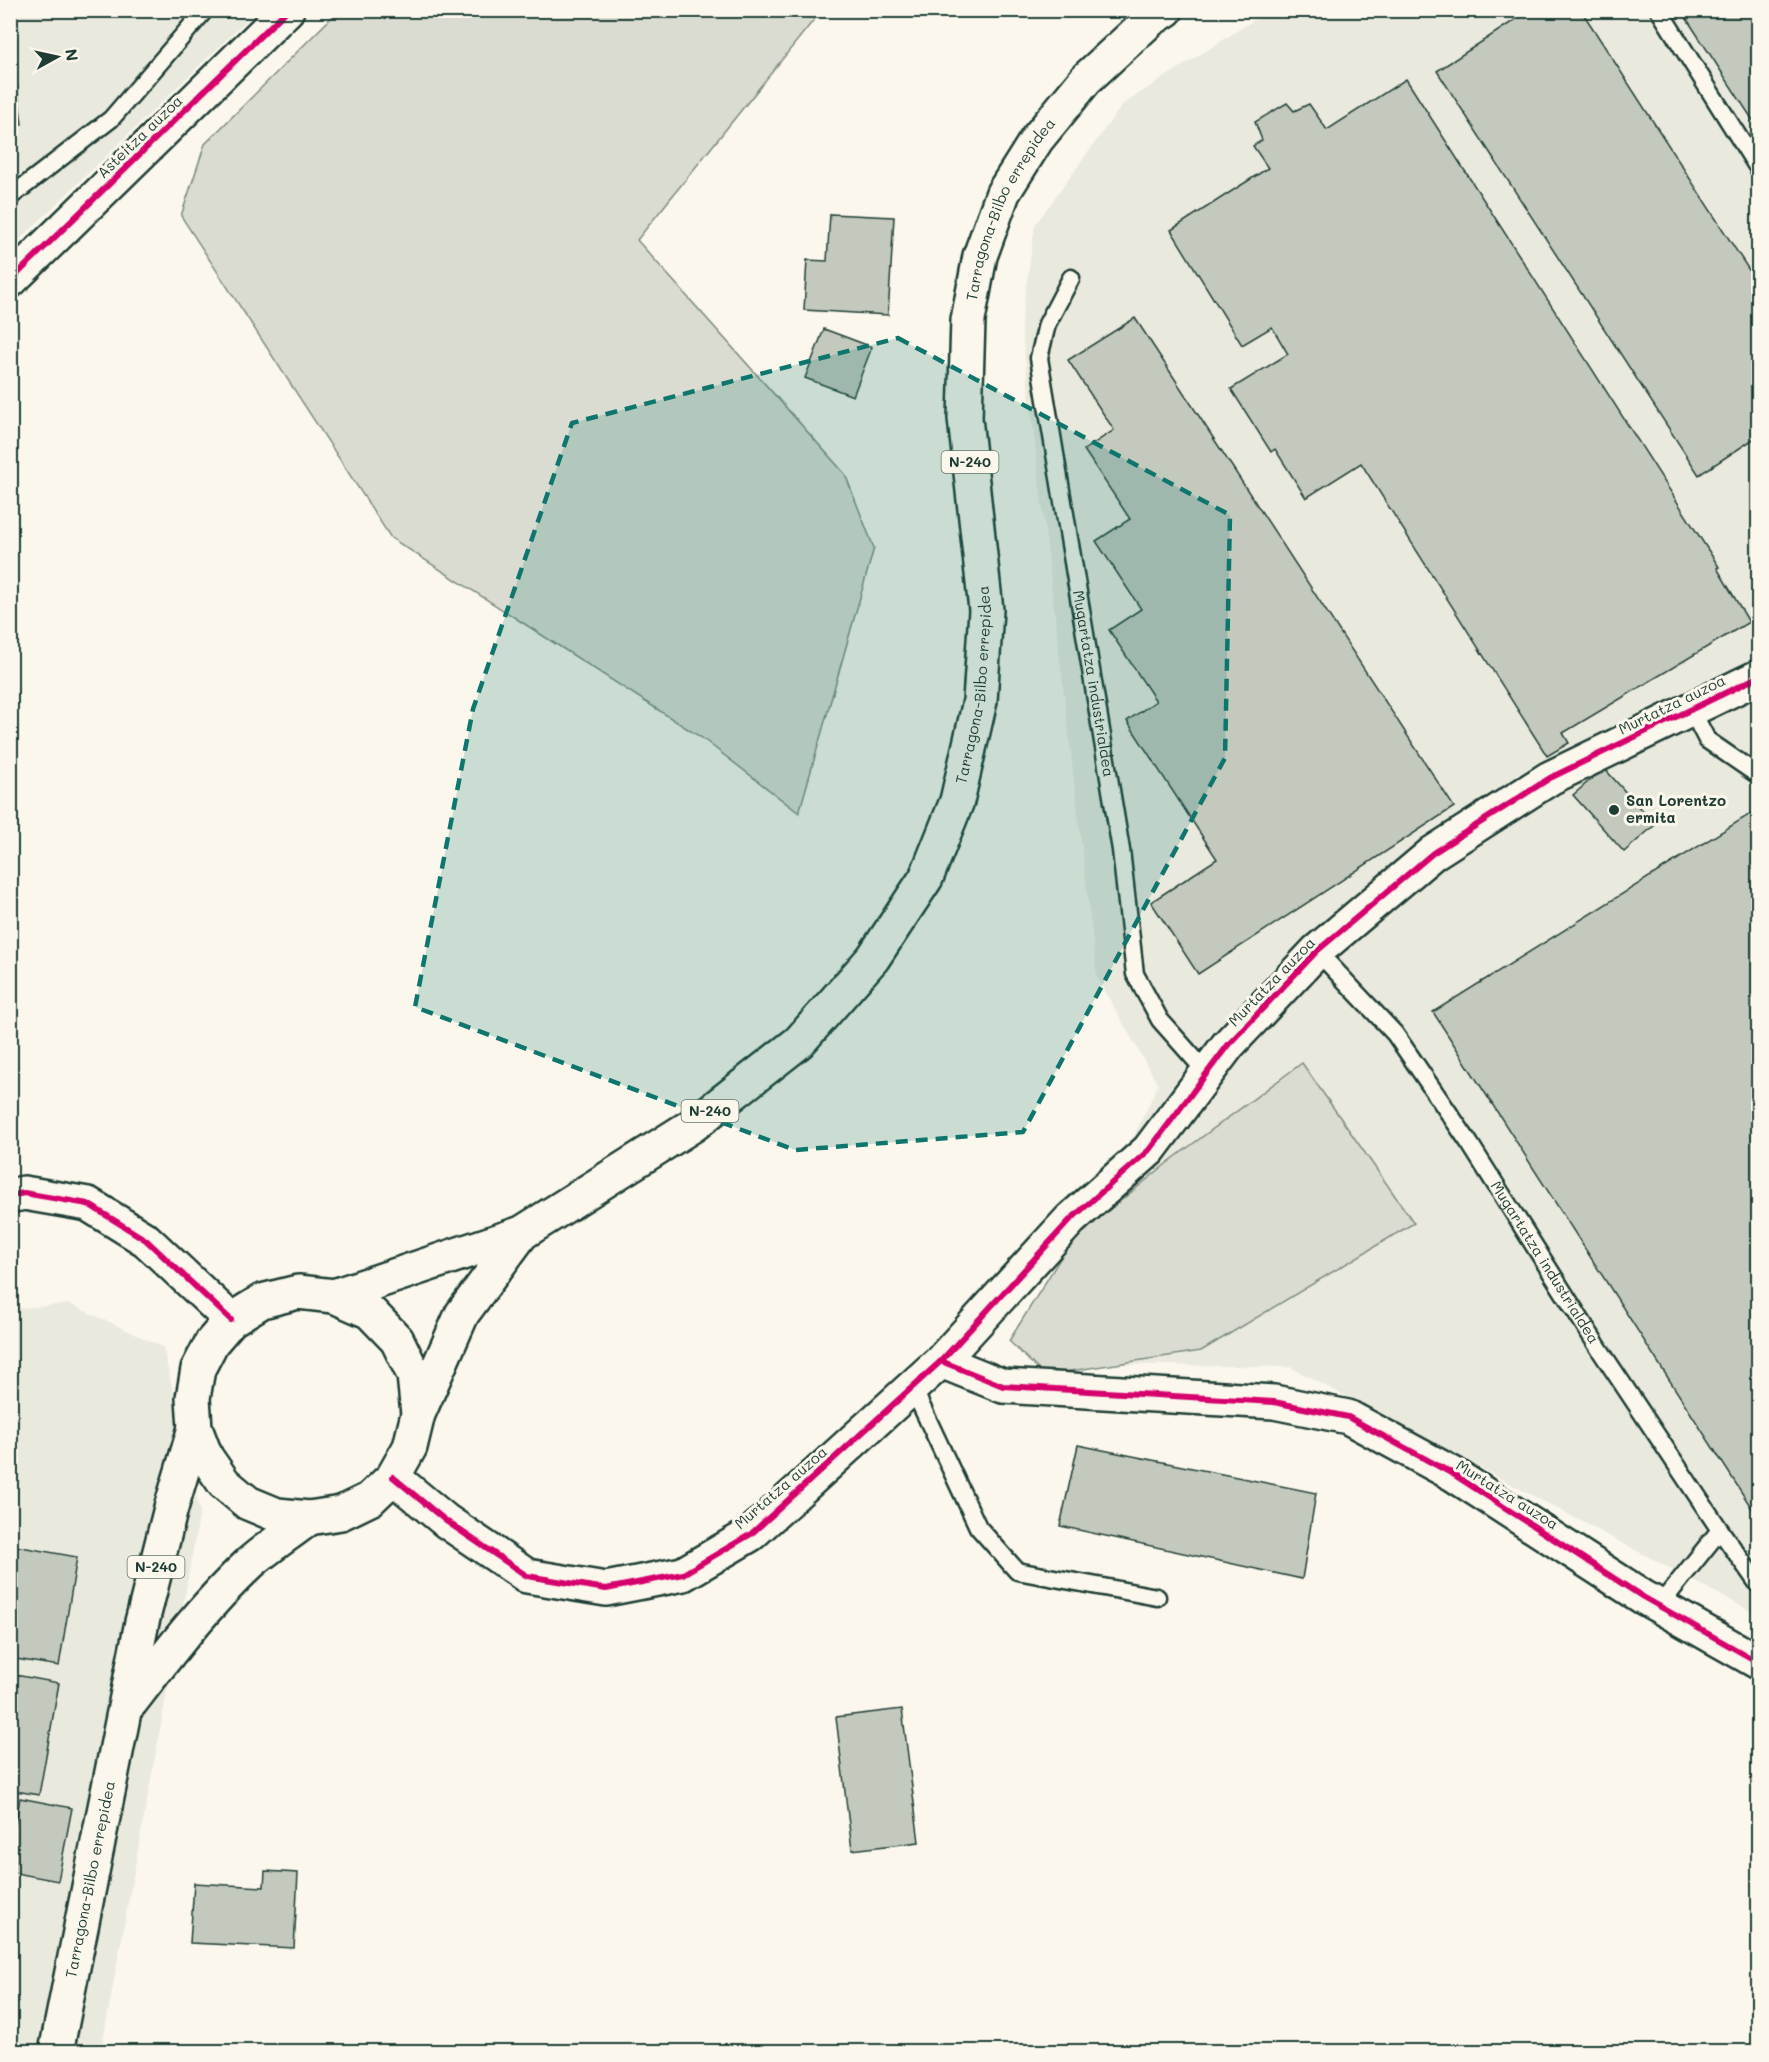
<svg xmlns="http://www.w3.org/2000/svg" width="1769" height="2062" viewBox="0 0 1769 2062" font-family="Mali,sans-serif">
<rect width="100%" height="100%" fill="#fbf7ec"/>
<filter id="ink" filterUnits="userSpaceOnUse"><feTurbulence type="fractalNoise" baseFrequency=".0167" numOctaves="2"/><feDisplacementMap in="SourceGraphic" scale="12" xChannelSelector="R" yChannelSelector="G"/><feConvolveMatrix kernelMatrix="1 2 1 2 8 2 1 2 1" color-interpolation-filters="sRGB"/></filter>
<g filter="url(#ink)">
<path fill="#eae9de" d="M 11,11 L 256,11 L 11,248 Z
M 1268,11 L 1758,11 L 1758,1615 L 1290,1367 L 1027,1363 L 1158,1085 L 1097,977 L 1021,324 L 1035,225 L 1123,104 Z
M 70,1304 L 163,1347 L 200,1512 L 101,2051 L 11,2052 L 11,1309 Z"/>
<path fill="#dbdcd1" stroke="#7d8c82" stroke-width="1.5" d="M 338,11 L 821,11 L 637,240 L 845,474 L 874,548 L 799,813 L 702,738 L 391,538 L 181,216 L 205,144 Z
M 1302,1063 L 1414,1223 L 1201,1351 L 1044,1375 L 1009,1341 L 1071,1241 L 1171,1160 Z"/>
<path fill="#c4c9be" stroke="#1f3d34" stroke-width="1.5" d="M 1530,10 L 1581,10 L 1758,284 L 1758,436 L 1699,475 L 1437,71 Z
M 1681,10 L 1758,10 L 1758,128 Z
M 1406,79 L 1719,567 L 1717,568 L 1749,622 L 1563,733 L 1569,743 L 1547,756 L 1361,463 L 1306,498 L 1275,449 L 1271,452 L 1231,389 L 1288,354 L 1272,327 L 1242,345 L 1171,230 L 1268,168 L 1253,146 L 1262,140 L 1255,122 L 1287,103 L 1294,111 L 1309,104 L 1327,130 Z
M 10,84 L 17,84 L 22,124 L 10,125 Z
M 830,214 L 894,217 L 888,315 L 804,310 L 807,260 L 827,261 Z
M 1135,318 L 1454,807 L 1198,974 L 1151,902 L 1217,859 L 1127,721 L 1156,701 L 1109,630 L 1141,609 L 1096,541 L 1130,519 L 1084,450 L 1114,430 L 1068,360 Z
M 824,329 L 872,347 L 853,396 L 805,378 Z
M 1604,768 L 1655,825 L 1624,852 L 1573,795 Z
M 1758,809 L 1758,1518 L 1433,1012 Z
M 1078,1445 L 1316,1493 L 1302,1579 L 1060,1526 Z
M 10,1545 L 77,1557 L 59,1666 L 10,1658 Z
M 10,1674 L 59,1683 L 39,1795 L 10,1790 Z
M 902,1709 L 919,1842 L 852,1850 L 836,1717 Z
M 20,1798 L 72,1808 L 58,1881 L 10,1872 L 10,1823 L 15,1824 Z
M 265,1871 L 298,1873 L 294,1948 L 190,1943 L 194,1883 L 264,1887 Z"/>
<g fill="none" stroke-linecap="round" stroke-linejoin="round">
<g stroke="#1f3d34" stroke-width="21">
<g id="service">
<path d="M 1659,10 L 1758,168"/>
<path d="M 10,197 L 111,119 L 205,10"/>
<path id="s1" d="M 1071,278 L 1047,324 L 1039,358 L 1121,850 L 1135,974 L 1160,1020 L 1207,1073"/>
<path d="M 1691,709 L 1707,740 L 1758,775"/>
<path id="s2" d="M 1317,951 L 1395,1034 L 1470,1144 L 1600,1350 L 1720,1530 L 1758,1584"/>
<path d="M 912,1386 L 978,1527 L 1017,1571 L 1157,1597"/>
<path d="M 1659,1606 L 1720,1530"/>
</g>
</g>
<g stroke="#1f3d34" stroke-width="38">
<path id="minor" d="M 10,281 L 287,10
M 10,1196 L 24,1193 L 88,1204 L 146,1240 L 231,1320
M 941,1361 L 1070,1220 L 1149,1150 L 1228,1045 L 1317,951 L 1433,853 L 1550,778 L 1758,677
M 393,1477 L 446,1521 L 527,1576 L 606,1589 L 683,1574 L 751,1534 L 941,1361 L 1003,1386 L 1274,1402 L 1348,1417 L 1453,1474 L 1643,1597 L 1758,1662"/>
</g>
<g stroke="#1f3d34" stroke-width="38">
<g id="trunk">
<path id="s3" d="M 334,1296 L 522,1233 L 693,1125 L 799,1042 L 873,958 L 926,878 L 957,801 L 980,701 L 986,610 L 965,418 L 968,320 L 980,256 L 1003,193 L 1037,139 L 1086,79 L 1150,20 L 1166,10"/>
<path d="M 418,1414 L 414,1375 L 397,1340 L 370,1312 L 334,1296 L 298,1292 L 262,1301 L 231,1320 L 212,1342 L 198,1369 L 193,1398 L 195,1428 L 206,1457 L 224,1483 L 248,1503 L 277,1515 L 309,1518 L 341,1513 L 370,1499 L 393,1477 L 410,1447 L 418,1414 L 462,1314 L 522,1233"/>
<path d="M 130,1703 C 168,1654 205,1605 250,1563 C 268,1547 290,1533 309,1518"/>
<path id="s4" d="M 56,2052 L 142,1622 L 171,1508 L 195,1428"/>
</g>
</g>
<use href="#service" stroke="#fbf7ec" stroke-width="16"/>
<use href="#minor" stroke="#fbf7ec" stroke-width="33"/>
<use href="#trunk" stroke="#fbf7ec" stroke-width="33"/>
<g stroke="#fbf7ec" stroke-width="10">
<path id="cycleway" d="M 10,281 L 287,10
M 10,1196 L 24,1193 L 88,1204 L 146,1240 L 231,1320
M 941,1361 L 1070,1220 L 1149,1150 L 1228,1045 L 1317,951 L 1433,853 L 1550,778 L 1758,677
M 393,1477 L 446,1521 L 527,1576 L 606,1589 L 683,1574 L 751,1534 L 941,1361 L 1003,1386 L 1274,1402 L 1348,1417 L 1453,1474 L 1643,1597 L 1758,1662"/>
</g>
<use href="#cycleway" stroke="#d6006c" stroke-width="6"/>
</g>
</g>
<path fill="#0f766e" fill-opacity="0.2" stroke="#0f766e" stroke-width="4.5" stroke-dasharray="12 8" stroke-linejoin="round" d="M 898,338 L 1230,515 L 1225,758 L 1023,1132 L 795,1150 L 415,1007 L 473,709 L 572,423 Z"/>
<circle fill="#1f3d34" stroke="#fbf7ec" stroke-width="2" cx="1614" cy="810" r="6"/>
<g text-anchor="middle" stroke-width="6" stroke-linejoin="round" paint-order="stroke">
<g fill="#fbf7ec" stroke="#61756b" stroke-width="1.5">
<rect x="941.5" y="451" width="57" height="22" rx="4.5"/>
<rect x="681.5" y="1100" width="57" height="22" rx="4.5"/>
<rect x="127.5" y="1556" width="57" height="22" rx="4.5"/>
</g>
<g font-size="14" font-weight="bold" fill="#1f3d34">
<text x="970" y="467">N-240</text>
<text x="710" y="1116">N-240</text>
<text x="156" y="1572">N-240</text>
</g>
<g font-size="15" fill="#1f3d34" stroke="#fbf7ec">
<text transform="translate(140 137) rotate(-44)" y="5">Asteitza auzoa</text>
<text dy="5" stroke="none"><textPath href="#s3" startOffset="1431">Tarragona-Bilbo errepidea</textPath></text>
<text dy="5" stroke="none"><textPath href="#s1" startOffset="417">Mugartatza industrialdea</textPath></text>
<text dy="5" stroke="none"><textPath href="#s3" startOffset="944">Tarragona-Bilbo errepidea</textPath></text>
<text transform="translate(1672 705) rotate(-26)" y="5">Murtatza auzoa</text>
<text transform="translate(1272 982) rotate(-46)" y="5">Murtatza auzoa</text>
<text dy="5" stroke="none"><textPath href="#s2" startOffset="387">Mugartatza industrialdea</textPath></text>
<text transform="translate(781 1488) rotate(-41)" y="5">Murtatza auzoa</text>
<text transform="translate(1507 1495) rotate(32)" y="5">Murtatza auzoa</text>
<text dy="5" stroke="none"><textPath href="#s4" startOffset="176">Tarragona-Bilbo errepidea</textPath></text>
</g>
<g font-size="15" font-weight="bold" fill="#1f3d34" stroke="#fbf7ec" text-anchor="start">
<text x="1626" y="806">San Lorentzo<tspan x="1626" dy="17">ermita</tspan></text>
</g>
</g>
<rect width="1769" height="2062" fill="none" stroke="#fbf7ec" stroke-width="36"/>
<rect x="18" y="18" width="1733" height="2026" fill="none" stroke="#1f3d34" stroke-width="2" filter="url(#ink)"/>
<g transform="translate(57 57) rotate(82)" stroke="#fbf7ec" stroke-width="4.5" paint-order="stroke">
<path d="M0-4.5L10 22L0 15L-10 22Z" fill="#1f3d34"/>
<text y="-9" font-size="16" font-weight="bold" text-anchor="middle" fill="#1f3d34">N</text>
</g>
</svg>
